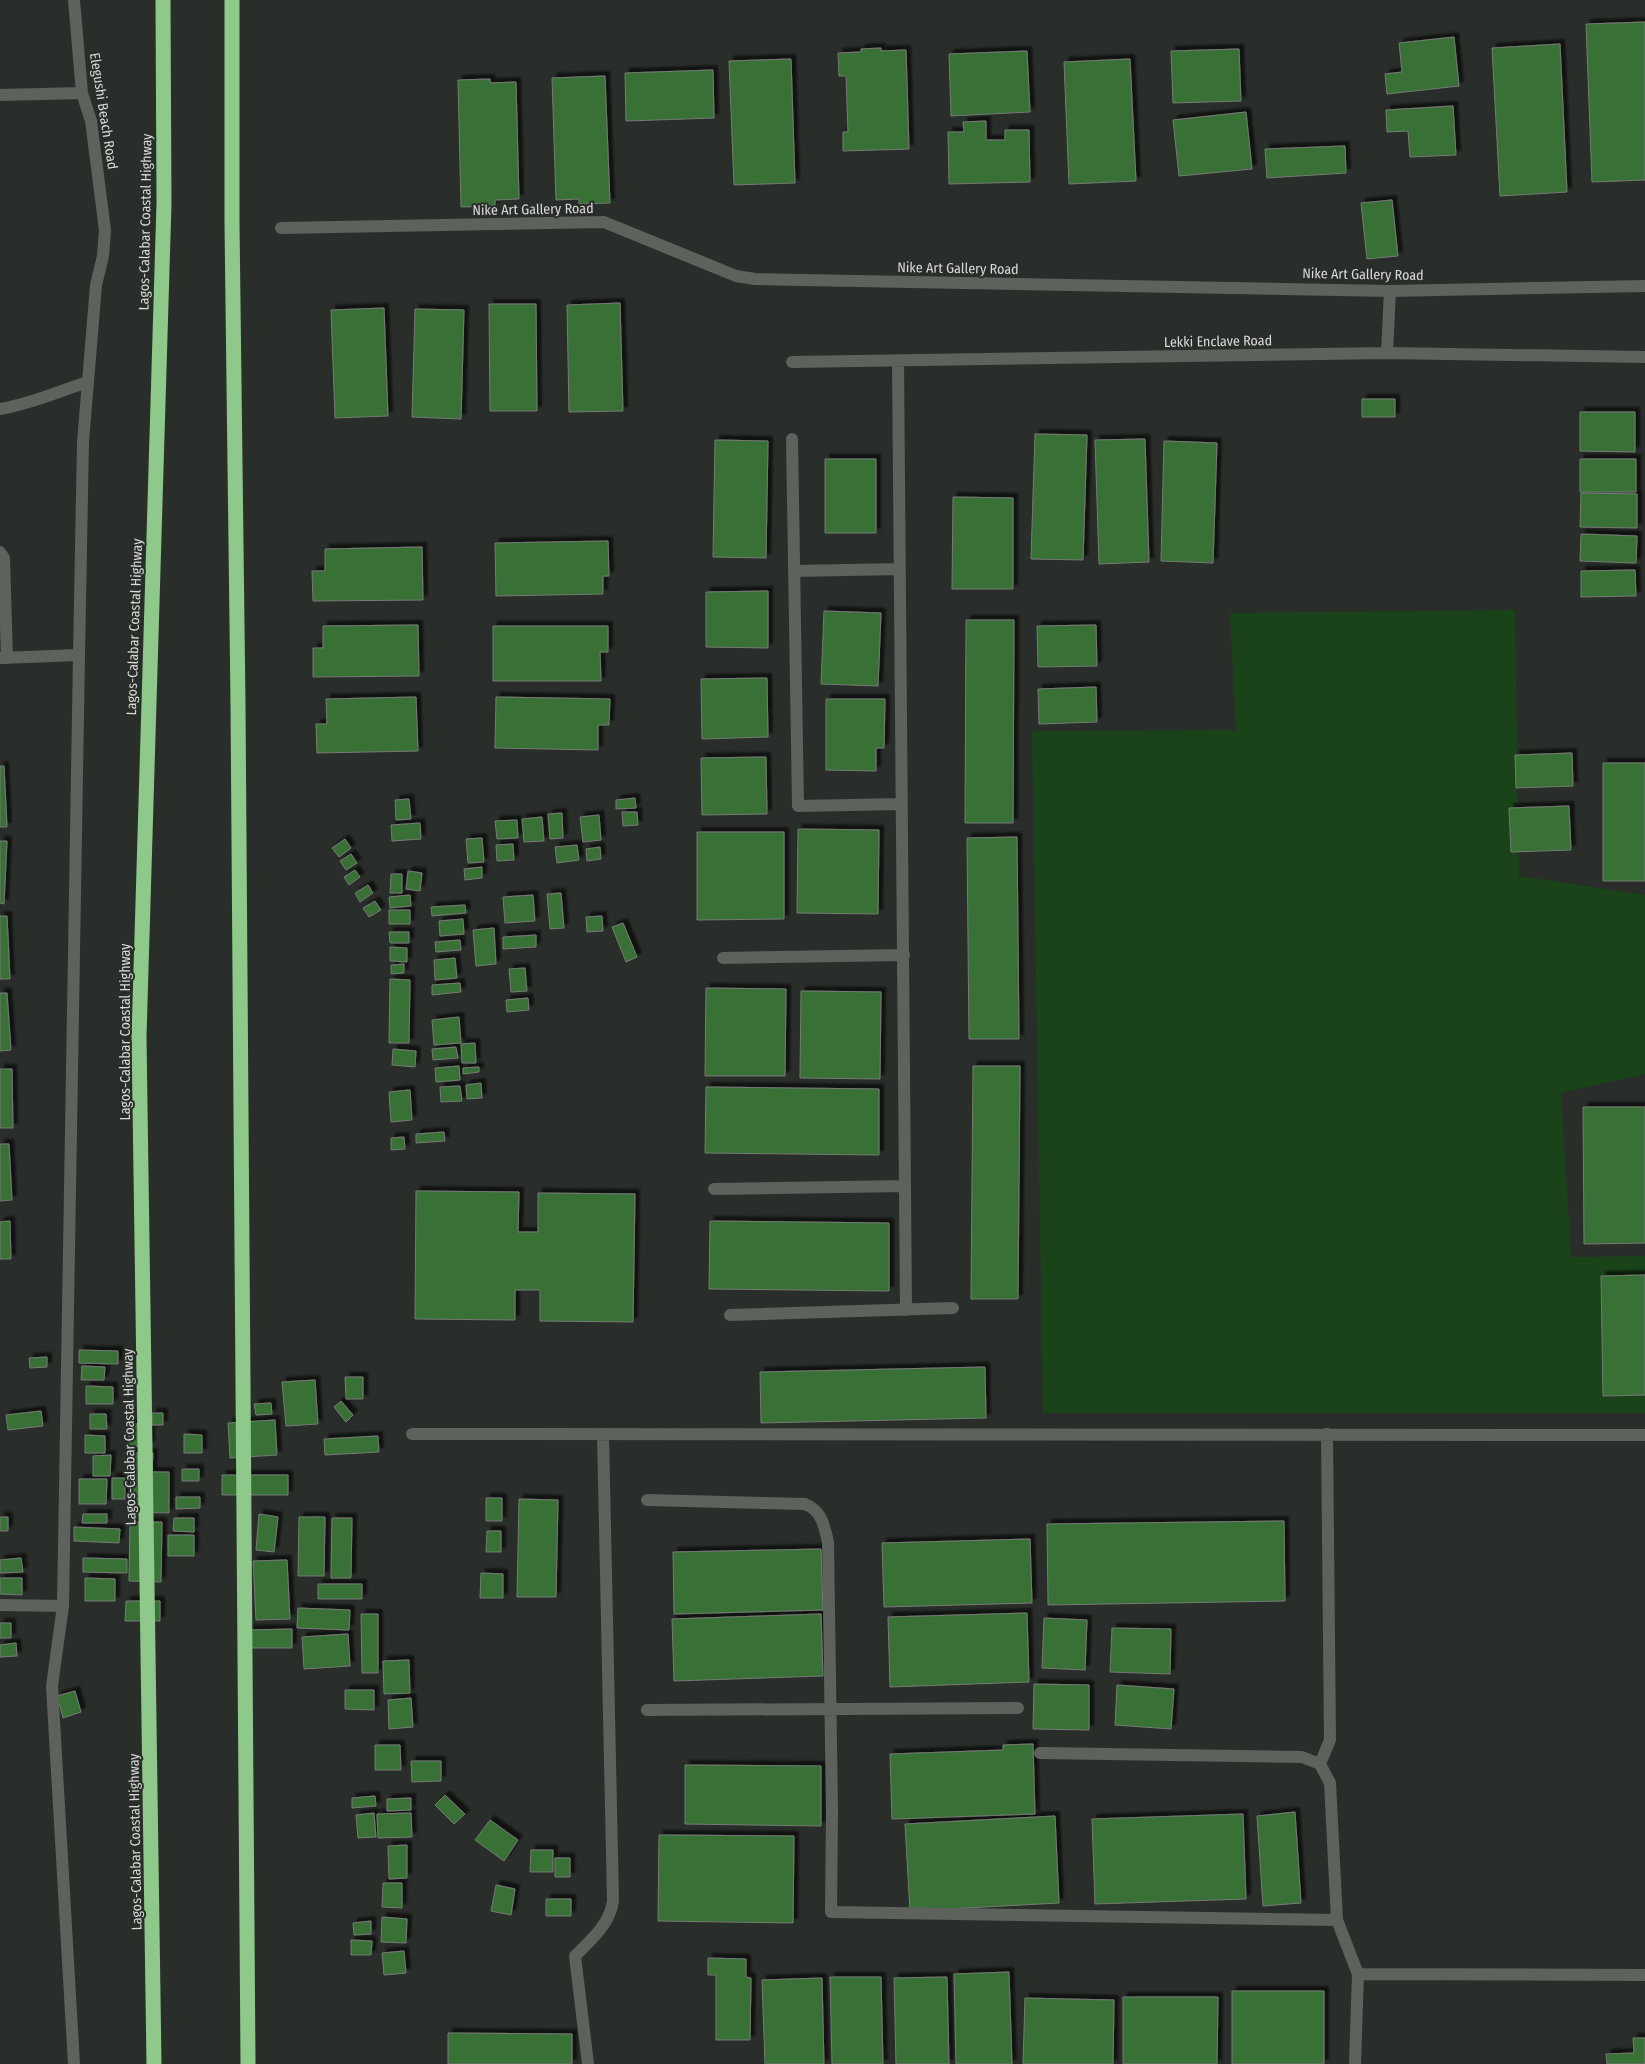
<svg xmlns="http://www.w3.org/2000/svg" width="1645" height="2064" viewBox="0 0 1645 2064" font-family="'Fira Sans Condensed',sans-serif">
<defs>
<filter id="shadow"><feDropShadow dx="4.5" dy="-4.5" stdDeviation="1" flood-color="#0009"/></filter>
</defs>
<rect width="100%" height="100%" fill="#2a2e2a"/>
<path fill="#1a4319" d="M 1515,610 L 1519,876 L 1645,895 L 1645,1074 L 1561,1093 L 1571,1257 L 1645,1256 L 1645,1413 L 1043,1413 L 1032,731 L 1236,730 L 1230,613 Z"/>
<path fill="#387036" stroke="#767b76" filter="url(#shadow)" d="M 1645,22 L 1645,180 L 1592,182 L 1586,24 Z
M 1454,37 L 1459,86 L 1387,94 L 1385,74 L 1402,72 L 1399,43 Z
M 1560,44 L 1567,192 L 1500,196 L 1492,48 Z
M 881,48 L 881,51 L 906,50 L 909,149 L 843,151 L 843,132 L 848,132 L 846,76 L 839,76 L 838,53 L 861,52 L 861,49 Z
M 1239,49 L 1241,101 L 1173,103 L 1171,51 Z
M 1027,51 L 1030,112 L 951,116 L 949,54 Z
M 791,59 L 795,183 L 734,185 L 729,61 Z
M 1130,59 L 1136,181 L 1069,184 L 1064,62 Z
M 713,70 L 714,118 L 626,121 L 625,73 Z
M 605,76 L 610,203 L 579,204 L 579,199 L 556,200 L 552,78 Z
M 490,79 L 490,83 L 516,82 L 519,199 L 495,200 L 495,206 L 461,207 L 458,80 Z
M 1453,106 L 1456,155 L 1410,157 L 1408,131 L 1387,132 L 1386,110 Z
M 1246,112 L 1252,169 L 1179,176 L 1173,120 Z
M 986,121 L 986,140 L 1005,140 L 1005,130 L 1029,130 L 1030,182 L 949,184 L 948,132 L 964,132 L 963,122 Z
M 1345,146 L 1346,173 L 1267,178 L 1265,149 Z
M 1392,200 L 1398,256 L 1367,259 L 1361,203 Z
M 620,303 L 623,411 L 569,412 L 567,305 Z
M 489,304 L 536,304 L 537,411 L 490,411 Z
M 384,308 L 388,416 L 335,418 L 331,310 Z
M 415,309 L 464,310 L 461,419 L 412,417 Z
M 1362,399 L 1395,399 L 1395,417 L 1362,417 Z
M 1580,412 L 1635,412 L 1635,452 L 1580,451 Z
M 1035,434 L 1087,435 L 1083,560 L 1031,559 Z
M 1145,439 L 1149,562 L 1099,564 L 1095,440 Z
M 715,440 L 768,441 L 766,558 L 713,557 Z
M 1164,441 L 1217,443 L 1213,563 L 1161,561 Z
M 825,459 L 876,459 L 876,533 L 825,533 Z
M 1580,459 L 1636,459 L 1636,492 L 1580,492 Z
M 1581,493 L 1637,494 L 1637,528 L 1580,527 Z
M 953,497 L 1013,498 L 1013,589 L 952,589 Z
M 1581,534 L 1637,536 L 1636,563 L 1580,561 Z
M 608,541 L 609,576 L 603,576 L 603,594 L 496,596 L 495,543 Z
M 422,547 L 423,600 L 313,601 L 312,571 L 325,571 L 325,549 Z
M 1635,570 L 1636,596 L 1581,597 L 1581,571 Z
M 768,591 L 768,648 L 706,647 L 706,592 Z
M 824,611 L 881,613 L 878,686 L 821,684 Z
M 966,620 L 1014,620 L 1013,823 L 965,823 Z
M 418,625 L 419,676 L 313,677 L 313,648 L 323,648 L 323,626 Z
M 1096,625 L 1097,666 L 1038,667 L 1037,626 Z
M 493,626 L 608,626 L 608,652 L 600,652 L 601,681 L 493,681 Z
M 767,678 L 768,737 L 702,739 L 701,679 Z
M 1096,687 L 1097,722 L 1039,724 L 1038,689 Z
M 416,697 L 418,751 L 317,753 L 316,724 L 327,724 L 326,699 Z
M 496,697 L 610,699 L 609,725 L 598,725 L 598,750 L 495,748 Z
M 826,699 L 885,699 L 884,748 L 876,748 L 876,771 L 826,770 Z
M 1572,753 L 1573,786 L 1516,788 L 1515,755 Z
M 766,757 L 767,814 L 702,815 L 701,758 Z
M 1603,763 L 1645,763 L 1645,881 L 1603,881 Z
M 0,766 L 4,766 L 7,827 L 0,827 Z
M 635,798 L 636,808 L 616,809 L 616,800 Z
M 409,799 L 411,819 L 396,820 L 395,800 Z
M 1569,806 L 1571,850 L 1511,852 L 1509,808 Z
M 622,812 L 637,812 L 638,825 L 623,826 Z
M 562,813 L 563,838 L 550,839 L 548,814 Z
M 599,815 L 601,840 L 583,842 L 580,817 Z
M 542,817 L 544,841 L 524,842 L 522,819 Z
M 517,820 L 518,838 L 497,839 L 495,821 Z
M 420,823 L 421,839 L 392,841 L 391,825 Z
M 798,829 L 879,830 L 878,914 L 797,913 Z
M 697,832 L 784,832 L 784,919 L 697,920 Z
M 1017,837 L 1019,1039 L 969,1039 L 967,838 Z
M 482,838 L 484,862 L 468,863 L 466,839 Z
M 345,839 L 351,848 L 339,857 L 332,848 Z
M 0,841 L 7,841 L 4,904 L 0,903 Z
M 513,844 L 514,860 L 497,861 L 496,845 Z
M 577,845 L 579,860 L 557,863 L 555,847 Z
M 600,847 L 601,859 L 587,861 L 586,849 Z
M 351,854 L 357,863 L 346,870 L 340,861 Z
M 482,867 L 482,878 L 465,880 L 464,869 Z
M 355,870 L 360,877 L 349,885 L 344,877 Z
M 408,871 L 422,873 L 420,891 L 406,889 Z
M 391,874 L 402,874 L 402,893 L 390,893 Z
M 368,885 L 373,893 L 360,902 L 355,893 Z
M 561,893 L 564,928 L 550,929 L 547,894 Z
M 410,895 L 411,906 L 390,908 L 389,897 Z
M 533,895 L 535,921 L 505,923 L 503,897 Z
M 375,901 L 381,910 L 369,917 L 363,908 Z
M 465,905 L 466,913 L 432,916 L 431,907 Z
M 389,910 L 410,910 L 410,924 L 389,924 Z
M 0,916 L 7,916 L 10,979 L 0,979 Z
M 602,916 L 603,931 L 587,932 L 586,917 Z
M 463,919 L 464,934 L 440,936 L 439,921 Z
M 623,923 L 637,957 L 626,962 L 612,927 Z
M 494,928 L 496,964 L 476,966 L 473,930 Z
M 389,932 L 409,932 L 409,943 L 390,943 Z
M 536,935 L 536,947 L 503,949 L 503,937 Z
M 460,940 L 461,950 L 436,952 L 435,942 Z
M 390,947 L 407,948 L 407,962 L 390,961 Z
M 455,958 L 457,978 L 435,980 L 434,960 Z
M 404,964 L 404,973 L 391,974 L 391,965 Z
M 525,968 L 527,991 L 511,992 L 509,969 Z
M 390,979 L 410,980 L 409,1043 L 389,1043 Z
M 460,983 L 461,992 L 432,995 L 432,985 Z
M 706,988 L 786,989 L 785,1076 L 705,1076 Z
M 801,991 L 881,992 L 880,1079 L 800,1078 Z
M 0,993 L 7,993 L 11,1050 L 0,1051 Z
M 528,998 L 529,1010 L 507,1012 L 506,1000 Z
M 459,1017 L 461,1043 L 434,1045 L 432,1020 Z
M 475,1043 L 476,1063 L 462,1063 L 461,1044 Z
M 456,1047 L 458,1058 L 433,1060 L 432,1049 Z
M 393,1049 L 416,1051 L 415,1067 L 392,1065 Z
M 459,1066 L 460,1080 L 436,1082 L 435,1068 Z
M 973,1066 L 1020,1066 L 1018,1299 L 971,1299 Z
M 479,1067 L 479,1072 L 463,1074 L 463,1068 Z
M 0,1069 L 12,1069 L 13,1128 L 0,1128 Z
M 481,1083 L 482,1098 L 467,1099 L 466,1085 Z
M 460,1086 L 462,1101 L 441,1102 L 440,1087 Z
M 706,1087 L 879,1089 L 879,1155 L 705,1153 Z
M 410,1090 L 412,1120 L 391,1122 L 389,1092 Z
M 1583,1107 L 1645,1107 L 1645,1243 L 1584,1244 Z
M 444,1132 L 445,1141 L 416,1143 L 416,1134 Z
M 404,1137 L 405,1149 L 391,1150 L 391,1138 Z
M 0,1144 L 9,1144 L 12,1200 L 0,1201 Z
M 416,1191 L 519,1192 L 518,1232 L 538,1232 L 538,1193 L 635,1194 L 633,1322 L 540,1321 L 540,1290 L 515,1290 L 515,1320 L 415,1319 Z
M 10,1221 L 11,1259 L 0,1259 L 0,1222 Z
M 710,1221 L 889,1223 L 889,1291 L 709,1289 Z
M 1645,1275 L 1645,1395 L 1603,1396 L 1601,1276 Z
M 79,1350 L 118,1351 L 118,1364 L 79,1363 Z
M 47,1357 L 47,1367 L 30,1368 L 29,1358 Z
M 82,1366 L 105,1367 L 104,1380 L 81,1380 Z
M 985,1367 L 986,1418 L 761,1423 L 760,1372 Z
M 345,1377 L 363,1377 L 363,1399 L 346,1399 Z
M 315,1380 L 318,1424 L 286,1426 L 282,1382 Z
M 86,1386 L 113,1387 L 113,1404 L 86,1404 Z
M 341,1401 L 353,1415 L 346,1422 L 334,1407 Z
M 271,1403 L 272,1414 L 256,1415 L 254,1404 Z
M 41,1411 L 43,1426 L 8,1430 L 6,1415 Z
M 152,1413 L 163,1413 L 163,1425 L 152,1425 Z
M 90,1414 L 106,1414 L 107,1429 L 90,1429 Z
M 275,1420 L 277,1455 L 230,1458 L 228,1423 Z
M 129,1424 L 150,1424 L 150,1446 L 129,1446 Z
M 184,1434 L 202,1435 L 202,1453 L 184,1453 Z
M 85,1435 L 105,1436 L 105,1453 L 85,1453 Z
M 378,1436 L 379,1452 L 325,1455 L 324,1439 Z
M 131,1453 L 153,1453 L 152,1472 L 169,1472 L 169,1513 L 130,1512 Z
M 111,1455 L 110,1476 L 93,1476 L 93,1456 Z
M 182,1469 L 199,1469 L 199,1481 L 182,1481 Z
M 222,1475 L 288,1475 L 288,1495 L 222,1495 Z
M 112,1478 L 125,1478 L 125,1499 L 112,1499 Z
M 79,1479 L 107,1479 L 106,1504 L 79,1504 Z
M 176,1497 L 200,1497 L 200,1508 L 176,1509 Z
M 486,1498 L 502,1498 L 502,1521 L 486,1521 Z
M 519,1499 L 558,1500 L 556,1597 L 517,1597 Z
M 83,1514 L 107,1514 L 107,1523 L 82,1523 Z
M 259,1514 L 278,1517 L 274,1552 L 256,1550 Z
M 0,1517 L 8,1517 L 8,1531 L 0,1531 Z
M 299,1517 L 325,1517 L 324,1576 L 298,1576 Z
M 174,1518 L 194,1518 L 194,1532 L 173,1531 Z
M 332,1518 L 352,1518 L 351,1578 L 331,1578 Z
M 1284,1521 L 1285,1601 L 1048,1605 L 1047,1524 Z
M 130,1522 L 162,1522 L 161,1582 L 129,1581 Z
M 74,1527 L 120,1529 L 119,1543 L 74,1541 Z
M 487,1531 L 501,1531 L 501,1552 L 486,1552 Z
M 168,1535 L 194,1535 L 194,1556 L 168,1556 Z
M 1030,1539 L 1032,1603 L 884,1607 L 882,1543 Z
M 821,1549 L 823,1610 L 674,1614 L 673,1552 Z
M 21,1558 L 23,1572 L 0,1573 L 0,1560 Z
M 83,1558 L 127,1559 L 127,1573 L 83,1572 Z
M 287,1560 L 290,1619 L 256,1620 L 253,1561 Z
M 481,1573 L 503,1574 L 503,1598 L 480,1598 Z
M 0,1578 L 22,1578 L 22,1595 L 0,1594 Z
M 85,1578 L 115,1579 L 115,1601 L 85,1601 Z
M 318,1584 L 362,1584 L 362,1599 L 318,1599 Z
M 126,1601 L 160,1601 L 160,1621 L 125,1621 Z
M 298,1608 L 350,1610 L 349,1630 L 297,1628 Z
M 1027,1613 L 1029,1682 L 890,1687 L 888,1617 Z
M 361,1614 L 378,1614 L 378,1673 L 362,1673 Z
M 821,1614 L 823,1676 L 674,1681 L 672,1619 Z
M 1044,1618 L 1087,1620 L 1085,1670 L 1042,1668 Z
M 0,1623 L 11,1623 L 11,1638 L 0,1638 Z
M 1112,1628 L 1171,1629 L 1170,1674 L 1110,1672 Z
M 292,1629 L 292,1648 L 250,1648 L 249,1630 Z
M 348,1634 L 350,1666 L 304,1669 L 302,1637 Z
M 16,1643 L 17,1656 L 0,1657 L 0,1645 Z
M 409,1660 L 410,1693 L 384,1694 L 383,1661 Z
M 1034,1684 L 1089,1685 L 1089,1730 L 1033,1729 Z
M 1117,1685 L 1174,1689 L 1171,1729 L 1115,1725 Z
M 345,1690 L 374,1690 L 374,1710 L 345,1709 Z
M 75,1691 L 81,1712 L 63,1718 L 57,1696 Z
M 411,1698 L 413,1727 L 389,1729 L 388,1700 Z
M 1033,1744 L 1035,1814 L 892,1819 L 890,1754 L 1003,1750 L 1003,1745 Z
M 375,1745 L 400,1745 L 401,1770 L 375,1770 Z
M 411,1761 L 441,1761 L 441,1781 L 412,1782 Z
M 685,1765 L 821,1766 L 821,1826 L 685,1824 Z
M 445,1795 L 465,1814 L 454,1824 L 435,1805 Z
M 375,1796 L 376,1806 L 352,1808 L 352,1798 Z
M 411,1798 L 411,1810 L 387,1811 L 387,1799 Z
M 1295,1812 L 1301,1903 L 1263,1906 L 1257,1816 Z
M 374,1813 L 376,1837 L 358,1838 L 356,1815 Z
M 411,1813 L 412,1837 L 378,1838 L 377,1814 Z
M 1243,1814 L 1246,1899 L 1095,1904 L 1092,1819 Z
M 1055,1816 L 1059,1903 L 910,1911 L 905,1824 Z
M 490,1820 L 518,1840 L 504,1861 L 475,1840 Z
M 659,1835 L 794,1836 L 793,1923 L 658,1921 Z
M 407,1845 L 407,1878 L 389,1879 L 388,1846 Z
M 531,1850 L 553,1850 L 553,1872 L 530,1872 Z
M 555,1858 L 570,1858 L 570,1877 L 555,1877 Z
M 383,1883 L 402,1883 L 402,1908 L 382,1907 Z
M 496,1885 L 515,1889 L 511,1915 L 491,1911 Z
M 546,1899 L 571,1899 L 571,1916 L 546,1916 Z
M 382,1917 L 407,1919 L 406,1943 L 381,1942 Z
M 371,1921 L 371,1934 L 354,1935 L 353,1923 Z
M 351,1940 L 372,1941 L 371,1955 L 351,1955 Z
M 404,1951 L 406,1973 L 384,1975 L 382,1953 Z
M 708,1958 L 746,1959 L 746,1977 L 751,1978 L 750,2040 L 716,2040 L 716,1975 L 708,1975 Z
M 1009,1972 L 1012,2064 L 956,2064 L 954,1974 Z
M 830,1977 L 881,1977 L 883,2064 L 832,2064 Z
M 947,1977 L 949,2064 L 896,2064 L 894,1978 Z
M 822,1978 L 824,2064 L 765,2064 L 762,1980 Z
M 1232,1991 L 1324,1991 L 1324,2064 L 1232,2064 Z
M 1123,1997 L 1218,1997 L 1217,2064 L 1123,2064 Z
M 1025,1998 L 1114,2000 L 1113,2064 L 1023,2064 Z
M 448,2033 L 572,2034 L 572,2064 L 448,2064 Z
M 1633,2038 L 1645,2038 L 1645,2064 L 1607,2064 L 1606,2054 L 1634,2053 Z"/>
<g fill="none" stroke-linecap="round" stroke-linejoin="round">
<path stroke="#5d625d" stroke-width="12" d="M 0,95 L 82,93
M 281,228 L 604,222 L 736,276 L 755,279 L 1390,291 L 1645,286
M 1387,353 L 1390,291
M 898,361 L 906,1310
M 792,362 L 1387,353 L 1645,357
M 0,409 C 31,404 59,391 88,382
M 792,439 L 798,806 L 902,804
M 0,552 L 4,558 L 7,658
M 794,571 L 900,569
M 0,658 L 79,655 L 83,442 L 96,285 L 103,256 L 105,230 L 91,121 L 82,93 L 74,0
M 723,958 L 904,955
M 714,1189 L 905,1186
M 730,1315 L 953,1308
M 412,1434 L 1645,1435
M 647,1500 L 805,1504 C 822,1511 824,1525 828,1542 L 832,1811 L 831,1912 L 1337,1920 L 1358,1974 L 1645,1975
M 0,1605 L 63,1606
M 647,1710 L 1018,1708
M 1040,1753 L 1302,1757 L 1320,1764 L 1330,1783 L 1337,1920
M 1320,1764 L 1330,1740 L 1327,1434
M 74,2064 L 52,1686 L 63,1606 L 79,655
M 588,2064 L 575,1956 C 591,1940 610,1924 613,1901 L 603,1434
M 1355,2064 L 1358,1974"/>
<path stroke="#8ec88b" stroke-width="15" d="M 232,0 L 232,223 L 238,704 L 248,2064
M 154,2064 L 139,1036 L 164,203 L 163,0"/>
</g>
<g text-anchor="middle" stroke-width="4" stroke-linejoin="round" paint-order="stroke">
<g font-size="14" fill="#d8dad7" stroke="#2a2e2a">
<text transform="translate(104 111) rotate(81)" y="5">Elegushi Beach Road</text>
<text transform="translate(533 209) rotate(-1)" y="5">Nike Art Gallery Road</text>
<text transform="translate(145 222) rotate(-89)" y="5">Lagos-Calabar Coastal Highway</text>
<text transform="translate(958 268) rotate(1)" y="5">Nike Art Gallery Road</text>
<text transform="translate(1363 274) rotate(1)" y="5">Nike Art Gallery Road</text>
<text transform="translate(1218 341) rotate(-1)" y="5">Lekki Enclave Road</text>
<text transform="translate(134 627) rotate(-88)" y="5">Lagos-Calabar Coastal Highway</text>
<text transform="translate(125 1032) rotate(-90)" y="5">Lagos-Calabar Coastal Highway</text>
<text transform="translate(129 1437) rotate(-91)" y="5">Lagos-Calabar Coastal Highway</text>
<text transform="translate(135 1842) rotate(-91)" y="5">Lagos-Calabar Coastal Highway</text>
</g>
</g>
</svg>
